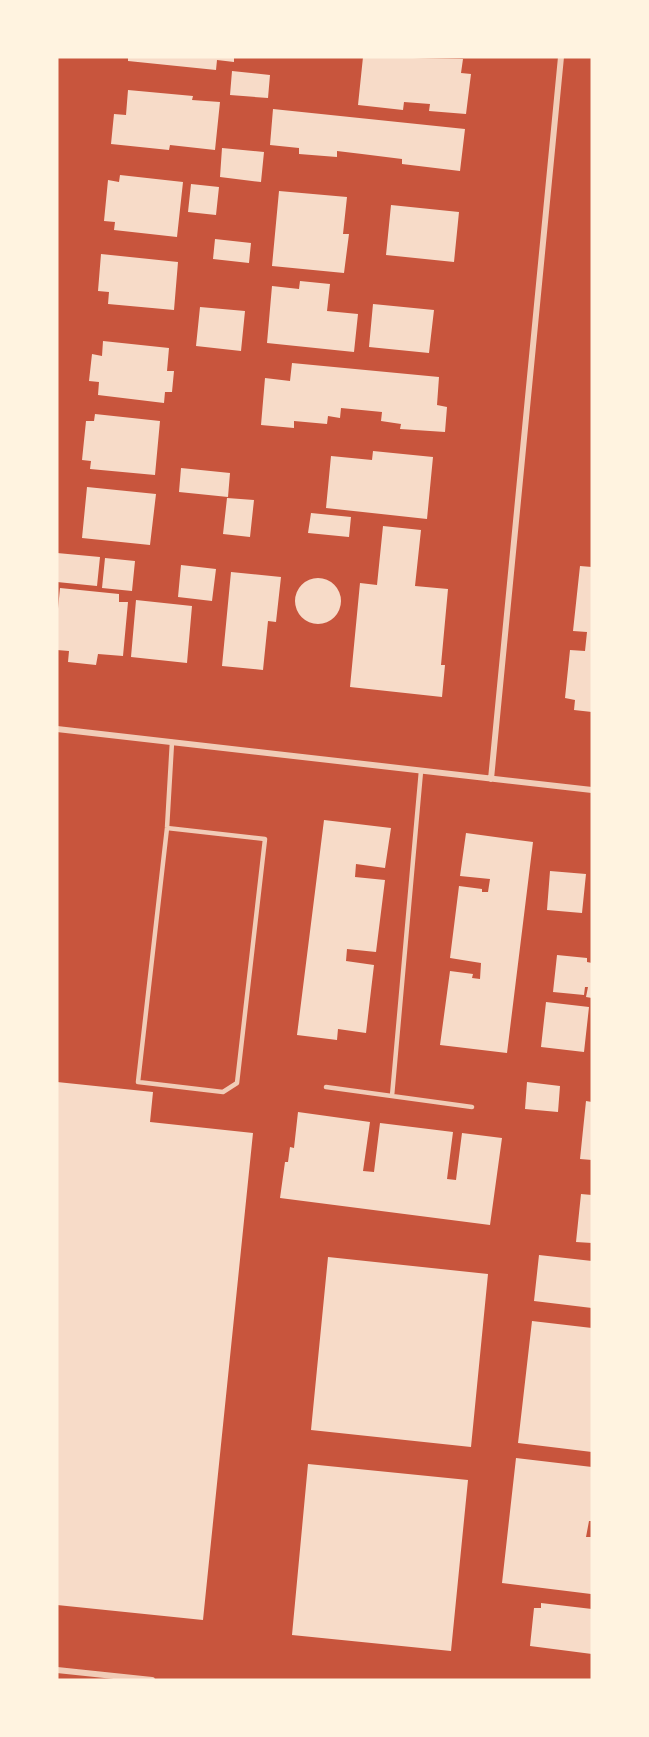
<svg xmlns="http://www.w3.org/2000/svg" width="649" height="1737" viewBox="0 0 649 1737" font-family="Manrope,sans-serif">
<rect width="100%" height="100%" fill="#c8553d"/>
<path fill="#f7dbc8" d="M 128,57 L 234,57 L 234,62 L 217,60 L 216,70 L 128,61 Z
M 363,57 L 463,59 L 461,73 L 471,74 L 466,114 L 429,111 L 430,104 L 404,102 L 403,110 L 358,105 Z
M 232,71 L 270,75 L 268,98 L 230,95 Z
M 128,90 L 193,96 L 192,100 L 220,102 L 215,150 L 170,145 L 169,150 L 111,144 L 114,114 L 126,115 Z
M 273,109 L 465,129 L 460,171 L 402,164 L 402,159 L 362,154 L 337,151 L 337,157 L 299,154 L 299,148 L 270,145 Z
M 222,148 L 264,152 L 261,182 L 220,177 Z
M 120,175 L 183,182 L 177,237 L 114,230 L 115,222 L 104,221 L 108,180 L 119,182 Z
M 191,184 L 219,187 L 216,215 L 188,212 Z
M 279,191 L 347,197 L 343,234 L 349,234 L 344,273 L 272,266 Z
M 391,205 L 459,212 L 454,262 L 386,255 Z
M 215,239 L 251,243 L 249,263 L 213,259 Z
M 101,254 L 178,262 L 174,310 L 108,304 L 109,292 L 98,291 Z
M 300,281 L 330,284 L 327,311 L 358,314 L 354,352 L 267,343 L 272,286 L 299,289 Z
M 373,304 L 434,310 L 429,353 L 369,347 Z
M 200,307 L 245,311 L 241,351 L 196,346 Z
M 103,341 L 169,348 L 167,371 L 174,371 L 172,392 L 165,392 L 164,403 L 98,395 L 99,382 L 89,381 L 92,354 L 102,356 Z
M 292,363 L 439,377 L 437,405 L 447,407 L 445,432 L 400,429 L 401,424 L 381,421 L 382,412 L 341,408 L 340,418 L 328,416 L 327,424 L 294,421 L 294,428 L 261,425 L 265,378 L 290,381 Z
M 95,414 L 160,421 L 155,475 L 90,469 L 91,461 L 82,460 L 86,421 L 94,421 Z
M 373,451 L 433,457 L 427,519 L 326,508 L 331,456 L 372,460 Z
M 181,468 L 230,473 L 228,497 L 179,492 Z
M 87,487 L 156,494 L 150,545 L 82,538 Z
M 227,498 L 254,500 L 250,537 L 223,534 Z
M 311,513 L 351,517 L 349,537 L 308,533 Z
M 383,526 L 421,530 L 415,586 L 448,589 L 441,665 L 445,665 L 442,697 L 350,687 L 360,583 L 377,585 Z
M 57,553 L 100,557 L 97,586 L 57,582 Z
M 105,558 L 135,561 L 132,591 L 102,588 Z
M 181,565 L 216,569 L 212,601 L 178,597 Z
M 580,566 L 592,567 L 592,712 L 574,710 L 575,700 L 565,698 L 570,650 L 585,651 L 587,632 L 573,631 Z
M 231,572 L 281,577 L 276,622 L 268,621 L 263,670 L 222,666 Z
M295 601a23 23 0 1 1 46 0a23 23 0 1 1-46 0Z
M 60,588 L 119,594 L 119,602 L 128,602 L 123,656 L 98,654 L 96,665 L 68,662 L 69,651 L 57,650 L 57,619 Z
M 136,600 L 192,606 L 187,663 L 131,657 Z
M 324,820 L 391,828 L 385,868 L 356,864 L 355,877 L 385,880 L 376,952 L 347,949 L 346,961 L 374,965 L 366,1033 L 338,1029 L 337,1040 L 297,1035 Z
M 466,833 L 533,842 L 507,1053 L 440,1045 L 450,971 L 473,974 L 472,978 L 480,979 L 481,963 L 450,958 L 459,886 L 482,889 L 482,892 L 488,892 L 490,879 L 460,876 Z
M 550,871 L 586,874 L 582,913 L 547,910 Z
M 557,955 L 587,958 L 587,962 L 592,963 L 592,998 L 586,997 L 588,987 L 585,987 L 584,995 L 553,992 Z
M 546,1002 L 589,1007 L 584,1052 L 541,1047 Z
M 57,1082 L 153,1092 L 150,1122 L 253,1133 L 203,1620 L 57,1605 Z
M 527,1082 L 560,1086 L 558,1112 L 525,1109 Z
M 586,1101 L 592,1102 L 592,1160 L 580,1159 Z
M 298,1112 L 370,1122 L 363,1171 L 374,1172 L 380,1123 L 453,1132 L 447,1179 L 456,1180 L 462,1133 L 502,1138 L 490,1225 L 280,1198 L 285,1162 L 288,1162 L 290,1147 L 294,1148 Z
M 581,1194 L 592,1195 L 592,1243 L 576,1242 Z
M 539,1255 L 592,1261 L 592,1308 L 534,1301 Z
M 328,1257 L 488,1274 L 471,1447 L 311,1430 Z
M 532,1321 L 592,1328 L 592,1452 L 518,1443 Z
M 516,1458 L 592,1467 L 592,1521 L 589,1521 L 586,1537 L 592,1537 L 591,1594 L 502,1583 Z
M 308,1464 L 468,1480 L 451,1651 L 292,1635 Z
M 541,1603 L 592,1609 L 592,1654 L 530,1646 L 534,1608 L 541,1608 Z"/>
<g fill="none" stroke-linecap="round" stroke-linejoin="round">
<path stroke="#f1ccb7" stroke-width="4.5" d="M 167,828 L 265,839 L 237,1083 L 223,1092 L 138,1082 L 167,828 L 172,742
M 326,1087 L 472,1107
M 392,1096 L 421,771"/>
<path stroke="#f1ccb7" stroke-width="6" d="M 57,729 L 592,790
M 491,779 L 561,57
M 57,1670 L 152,1680"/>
</g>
<rect width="649" height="1737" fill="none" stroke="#fff3e0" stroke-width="117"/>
</svg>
